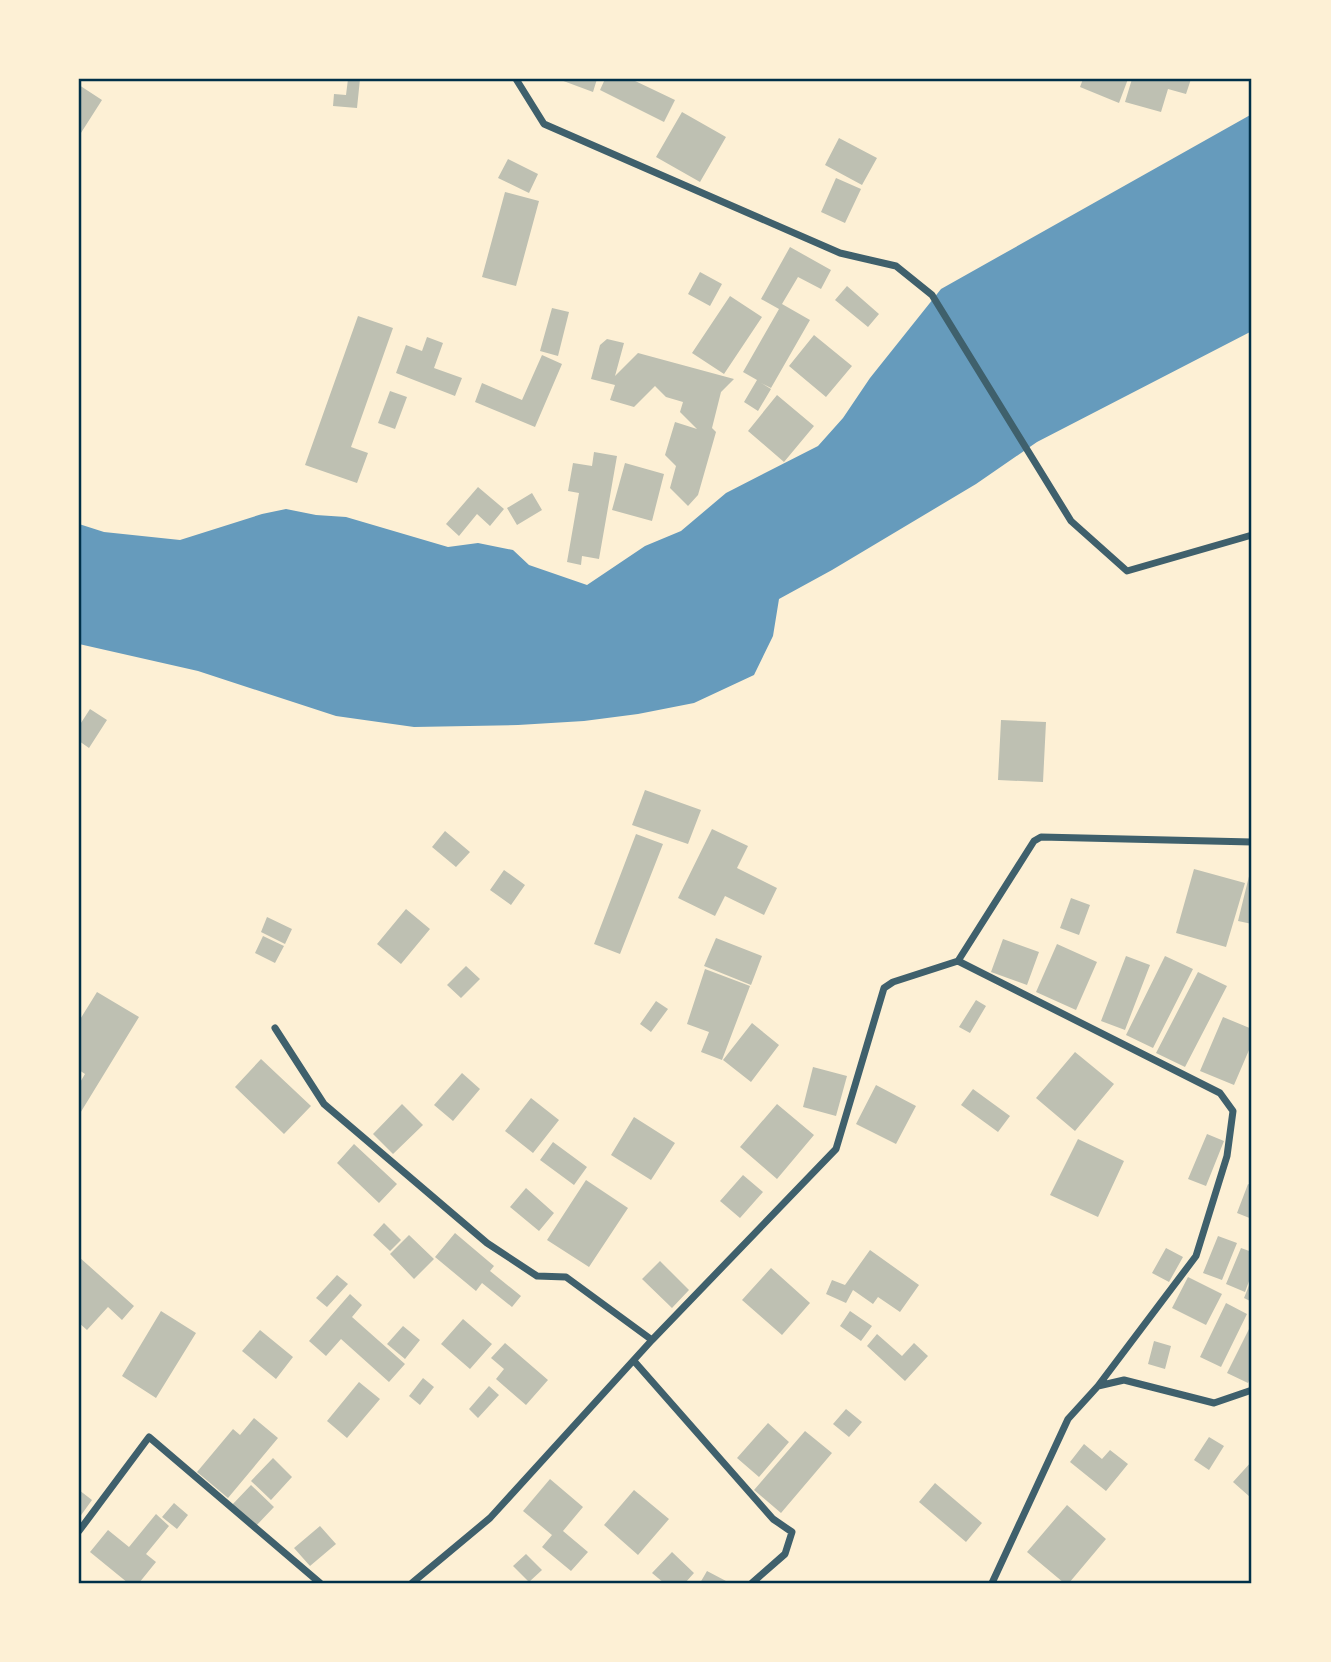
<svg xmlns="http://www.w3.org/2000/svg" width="1331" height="1662" viewBox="0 0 1331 1662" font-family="Mulish,sans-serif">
<rect width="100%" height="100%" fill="#fdf0d5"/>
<path fill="#669bbc" d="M 1252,114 L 1252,331 L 1037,442 L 976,484 L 832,570 L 779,599 L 773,636 L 754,675 L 694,703 L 638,714 L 584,721 L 518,725 L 414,727 L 336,716 L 198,671 L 79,644 L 79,524 L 104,532 L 180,540 L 262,514 L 286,509 L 316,515 L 346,517 L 448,547 L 478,543 L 513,550 L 529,565 L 587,585 L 645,546 L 681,531 L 726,493 L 818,446 L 843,418 L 870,378 L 941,289 Z"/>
<path fill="#bec0b2" d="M 348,79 L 360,79 L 357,108 L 333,106 L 334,94 L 346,95 Z
M 558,79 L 597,79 L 593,92 Z
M 605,79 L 631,79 L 675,100 L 664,122 L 600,90 Z
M 1083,79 L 1128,79 L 1119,103 L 1080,87 Z
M 1132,79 L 1191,79 L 1186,94 L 1168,89 L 1161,112 L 1125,102 Z
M 79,85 L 102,100 L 79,136 Z
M 682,112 L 726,137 L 700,182 L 656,157 Z
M 839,138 L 877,158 L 862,185 L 825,165 Z
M 508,159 L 538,174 L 529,193 L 498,178 Z
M 836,178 L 861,189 L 845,223 L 821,212 Z
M 505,192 L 539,201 L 516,286 L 482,277 Z
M 790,247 L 831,270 L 821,289 L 798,277 L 782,304 L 810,320 L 771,388 L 761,383 L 771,389 L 758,411 L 744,402 L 757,380 L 743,372 L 779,309 L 761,299 Z
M 700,272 L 722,284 L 710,306 L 688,294 Z
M 847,286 L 879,314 L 868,327 L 835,300 Z
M 730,296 L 762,317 L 724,374 L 692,353 Z
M 552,308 L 569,312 L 558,356 L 540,351 Z
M 358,316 L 393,328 L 351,447 L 368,453 L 357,483 L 305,465 Z
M 814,335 L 852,366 L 826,397 L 789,366 Z
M 427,337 L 443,343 L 434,368 L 462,378 L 455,396 L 396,373 L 406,345 L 422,351 Z
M 607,339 L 624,343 L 615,376 L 638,353 L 734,379 L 721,392 L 712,428 L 716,432 L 698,495 L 688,506 L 670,488 L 676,466 L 665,455 L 675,422 L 697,429 L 680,412 L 683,402 L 666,397 L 655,386 L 634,407 L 610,400 L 615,385 L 591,379 L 600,345 Z
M 542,355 L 562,364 L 535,427 L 475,402 L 482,383 L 522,400 Z
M 390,391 L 407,397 L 395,429 L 378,423 Z
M 777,395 L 814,426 L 784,462 L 748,431 Z
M 594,452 L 617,456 L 599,559 L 582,556 L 581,565 L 567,562 L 579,493 L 568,491 L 573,463 L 592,466 Z
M 625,463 L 664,474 L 652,521 L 612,510 Z
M 478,487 L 504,509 L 490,526 L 477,514 L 459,536 L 446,524 Z
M 532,493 L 542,510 L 517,525 L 507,508 Z
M 90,709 L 107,720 L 89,748 L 79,741 L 79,726 Z
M 1001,720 L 1046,722 L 1043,782 L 998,780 Z
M 645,790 L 701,810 L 688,844 L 632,825 Z
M 712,829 L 748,846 L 737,868 L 777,888 L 764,915 L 725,896 L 715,916 L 678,898 Z
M 445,831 L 470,852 L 456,867 L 432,847 Z
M 636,834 L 663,844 L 620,954 L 594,944 Z
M 1251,868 L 1252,868 L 1252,924 L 1238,921 Z
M 1194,869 L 1245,883 L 1226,947 L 1176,933 Z
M 504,870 L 525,885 L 511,905 L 490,890 Z
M 1071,898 L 1090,905 L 1079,935 L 1060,928 Z
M 406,909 L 430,929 L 401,964 L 377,944 Z
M 267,917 L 292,929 L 285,944 L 261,932 Z
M 263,936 L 284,946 L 275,963 L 255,953 Z
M 716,938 L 762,956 L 751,985 L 704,966 Z
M 1003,939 L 1039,952 L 1027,985 L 991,972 Z
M 1057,944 L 1097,962 L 1076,1010 L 1036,992 Z
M 1126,956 L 1150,965 L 1125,1030 L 1101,1021 Z
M 1165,956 L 1193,969 L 1153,1048 L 1126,1035 Z
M 466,966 L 480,979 L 461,998 L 447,985 Z
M 705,969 L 750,986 L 722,1060 L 701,1052 L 709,1032 L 687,1024 Z
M 1198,972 L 1227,986 L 1185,1067 L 1156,1053 Z
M 97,992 L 139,1017 L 79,1115 L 79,1084 L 85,1074 L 79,1070 L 81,1032 L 79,1021 Z
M 976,1000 L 986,1006 L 970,1033 L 959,1027 Z
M 656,1001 L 668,1009 L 651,1032 L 640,1024 Z
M 1223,1017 L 1252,1029 L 1252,1043 L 1234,1085 L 1200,1071 Z
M 752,1023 L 779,1045 L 751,1082 L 723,1060 Z
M 1075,1052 L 1114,1084 L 1075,1131 L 1036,1098 Z
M 261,1059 L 311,1106 L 284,1134 L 235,1087 Z
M 813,1067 L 847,1076 L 836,1116 L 803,1107 Z
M 462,1073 L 480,1089 L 453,1121 L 434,1105 Z
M 876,1085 L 916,1106 L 896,1144 L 856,1124 Z
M 973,1089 L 1010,1116 L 998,1132 L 961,1105 Z
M 531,1098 L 559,1120 L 533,1153 L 505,1131 Z
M 402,1104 L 423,1125 L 393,1154 L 373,1134 Z
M 777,1104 L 814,1135 L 777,1179 L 740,1147 Z
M 634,1117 L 675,1143 L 651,1180 L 611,1155 Z
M 1207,1134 L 1224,1141 L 1206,1186 L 1188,1179 Z
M 1078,1139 L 1124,1161 L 1098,1217 L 1050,1195 Z
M 553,1142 L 587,1167 L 574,1185 L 540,1160 Z
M 354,1144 L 397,1184 L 379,1203 L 337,1163 Z
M 743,1175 L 763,1192 L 740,1218 L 720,1201 Z
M 586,1180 L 628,1208 L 589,1267 L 547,1240 Z
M 1248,1184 L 1252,1186 L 1252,1219 L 1237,1213 Z
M 526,1188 L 554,1213 L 539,1231 L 510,1207 Z
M 384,1223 L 401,1240 L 390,1251 L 373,1235 Z
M 455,1233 L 494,1266 L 490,1271 L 521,1296 L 512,1307 L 482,1283 L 476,1291 L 435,1257 Z
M 409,1235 L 434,1259 L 414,1279 L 390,1254 Z
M 1218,1236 L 1237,1243 L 1222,1280 L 1203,1273 Z
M 1166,1248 L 1183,1257 L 1169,1282 L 1152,1273 Z
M 1241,1248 L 1252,1252 L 1252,1273 L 1245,1292 L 1226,1284 Z
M 870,1250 L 919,1285 L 900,1312 L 878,1297 L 873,1304 L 853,1290 L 846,1303 L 826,1294 L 832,1280 L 845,1285 Z
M 79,1257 L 134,1306 L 122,1320 L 108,1307 L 87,1330 L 79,1323 Z
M 660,1261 L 689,1290 L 672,1308 L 642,1279 Z
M 771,1268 L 810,1303 L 782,1335 L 742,1300 Z
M 337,1275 L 348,1284 L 327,1307 L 316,1298 Z
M 1188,1277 L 1222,1294 L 1206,1325 L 1172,1308 Z
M 1252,1278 L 1252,1302 L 1244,1298 Z
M 350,1294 L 362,1305 L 352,1317 L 405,1364 L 389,1382 L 341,1339 L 326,1356 L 309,1341 Z
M 1226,1303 L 1247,1314 L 1221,1367 L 1200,1357 Z
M 161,1311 L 196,1333 L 156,1398 L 122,1376 Z
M 850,1311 L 872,1326 L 861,1341 L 840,1326 Z
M 463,1319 L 492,1344 L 470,1369 L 441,1344 Z
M 1252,1323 L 1252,1375 L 1248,1383 L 1227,1373 Z
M 403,1326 L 420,1340 L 405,1359 L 387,1344 Z
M 260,1330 L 293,1357 L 276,1379 L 242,1351 Z
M 877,1334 L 902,1356 L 914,1343 L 928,1356 L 905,1381 L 867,1346 Z
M 1154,1341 L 1171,1346 L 1165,1369 L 1148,1364 Z
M 505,1343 L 548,1380 L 526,1405 L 496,1379 L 504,1369 L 491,1358 Z
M 423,1378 L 434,1387 L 420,1405 L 409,1396 Z
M 359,1382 L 380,1399 L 347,1438 L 327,1421 Z
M 489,1386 L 499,1395 L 478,1418 L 469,1409 Z
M 846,1409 L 862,1422 L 849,1437 L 833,1424 Z
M 254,1418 L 278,1438 L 228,1498 L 197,1472 L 233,1429 L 240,1435 Z
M 768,1423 L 789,1442 L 759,1477 L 737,1458 Z
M 805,1431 L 832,1453 L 781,1513 L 754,1490 Z
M 1209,1437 L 1224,1446 L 1209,1470 L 1194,1460 Z
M 1084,1444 L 1102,1459 L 1110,1450 L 1128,1464 L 1106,1491 L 1070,1462 Z
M 273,1458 L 292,1477 L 271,1500 L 251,1481 Z
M 1252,1461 L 1252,1494 L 1250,1497 L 1233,1482 Z
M 550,1479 L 583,1507 L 563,1531 L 588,1552 L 571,1571 L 542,1547 L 552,1535 L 523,1511 Z
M 935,1483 L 982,1523 L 966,1542 L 919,1502 Z
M 251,1485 L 274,1507 L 254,1528 L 231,1506 Z
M 79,1490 L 92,1500 L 79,1518 Z
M 634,1490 L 669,1519 L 638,1555 L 604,1525 Z
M 174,1503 L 188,1515 L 177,1529 L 162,1517 Z
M 1067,1505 L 1106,1539 L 1069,1583 L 1064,1583 L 1027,1552 Z
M 156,1514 L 169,1526 L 146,1554 L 156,1562 L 139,1583 L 128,1583 L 90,1552 L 108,1530 L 129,1547 Z
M 320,1526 L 336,1544 L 310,1566 L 294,1548 Z
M 672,1552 L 694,1573 L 685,1583 L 664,1583 L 652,1573 Z
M 526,1554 L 542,1570 L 529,1582 L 513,1566 Z
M 707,1571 L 726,1581 L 725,1583 L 700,1583 Z"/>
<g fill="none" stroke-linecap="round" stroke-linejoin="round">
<path stroke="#3f606c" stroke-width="7" d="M 516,79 L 544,124 L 840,253 L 896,266 L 932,295 L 1071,521 L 1127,571 L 1252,535
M 958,961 L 1220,1093 L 1233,1111 L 1227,1156 L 1196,1256 L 1098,1386
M 275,1028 L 324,1104 L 487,1243 L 537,1276 L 566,1277 L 652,1340
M 634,1361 L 773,1519 L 792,1532 L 785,1554 L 752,1583
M 79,1531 L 149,1437 L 320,1583
M 412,1583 L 490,1518 L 652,1340 L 836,1149 L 884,988 L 893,982 L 958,961 L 1034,841 L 1041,837 L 1252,842
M 992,1583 L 1068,1419 L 1098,1386 L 1124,1380 L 1214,1403 L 1252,1390"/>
</g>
<rect width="1331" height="1662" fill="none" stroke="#fdf0d5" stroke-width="161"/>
<rect x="80" y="80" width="1170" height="1502" fill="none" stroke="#003049" stroke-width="2.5"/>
</svg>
